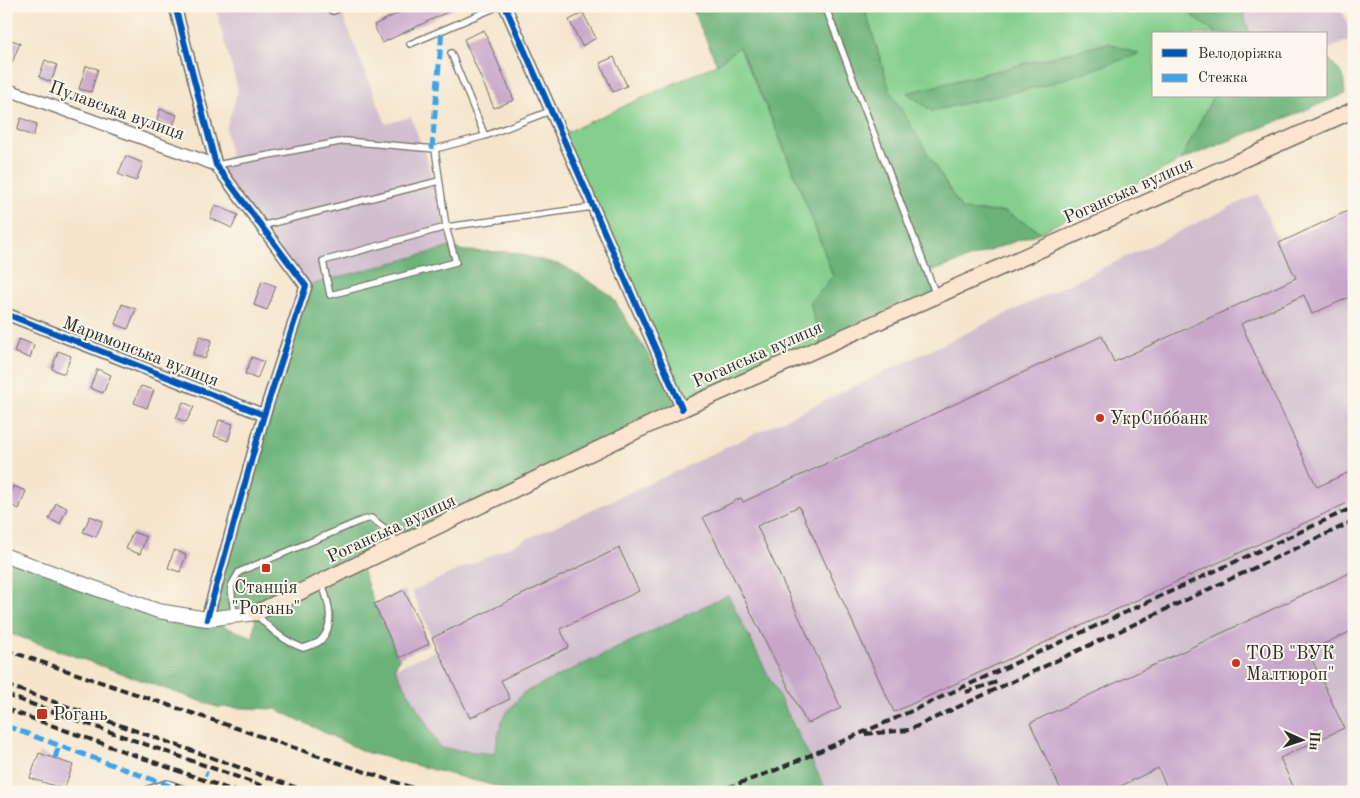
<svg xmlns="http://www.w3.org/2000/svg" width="1360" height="798" viewBox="0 0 1360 798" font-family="'Old Standard TT',serif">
<rect width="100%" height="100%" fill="#fbf7ec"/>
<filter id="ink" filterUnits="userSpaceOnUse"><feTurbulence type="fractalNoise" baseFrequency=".02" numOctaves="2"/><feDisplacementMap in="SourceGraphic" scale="10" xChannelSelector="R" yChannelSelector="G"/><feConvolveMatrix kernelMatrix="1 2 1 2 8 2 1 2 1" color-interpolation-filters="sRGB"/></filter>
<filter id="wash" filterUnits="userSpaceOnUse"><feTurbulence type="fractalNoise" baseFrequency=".0096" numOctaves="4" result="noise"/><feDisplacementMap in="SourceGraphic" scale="20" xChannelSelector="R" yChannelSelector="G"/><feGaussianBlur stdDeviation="1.12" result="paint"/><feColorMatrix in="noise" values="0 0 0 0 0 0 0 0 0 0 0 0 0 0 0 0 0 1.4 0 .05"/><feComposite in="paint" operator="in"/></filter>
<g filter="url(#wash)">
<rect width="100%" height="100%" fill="#f5e5cc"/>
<path fill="#d0bdce" d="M 215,6 L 339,6 L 386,124 L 411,117 L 426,157 L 451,247 L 306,286 L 216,165 L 230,156 L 226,129 L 238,90 Z
M 1230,6 L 1340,6 L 1353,39 L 1326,50 L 1326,34 L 1250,34 L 1242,11 Z
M 1258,194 L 1279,243 L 1354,208 L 1354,792 L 827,792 L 728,595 L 503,717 L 495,754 L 440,748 L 394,669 L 437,650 L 412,591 L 668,475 Z"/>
<path fill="#84cf8d" stroke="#587d5c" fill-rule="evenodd" d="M 864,6 L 1185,6 L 1185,9 L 1216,34 L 1154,34 L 1154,96 L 1213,96 L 1181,160 L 1041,232 L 1005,212 L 962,211 L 890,91 ZM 1108,43 L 932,111 L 908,93 Z
M 739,47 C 774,122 805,198 833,276 L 810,302 L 821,346 L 682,409 L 561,135 L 717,64 Z"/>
<path fill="#6bb278" stroke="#4b6e52" d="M 691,6 L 864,6 L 890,91 L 962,210 L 1005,212 L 1041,232 L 928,273 L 936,295 L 821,346 L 810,302 L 833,276 C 805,198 775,122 739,47 L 717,64 Z
M 1185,6 L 1229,6 L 1242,10 L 1250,34 L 1216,34 L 1184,9 Z
M 1108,43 L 1139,54 L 1046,85 L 932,111 L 907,93 Z
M 1329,59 L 1343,75 L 1345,94 L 1181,160 L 1213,96 L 1326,96 L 1326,60 Z
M 451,247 L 464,251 L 511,252 L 564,266 L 611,295 L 682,409 L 360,563 L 374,604 L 399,658 L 395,669 L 440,748 L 494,754 L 503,717 L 523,693 L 728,595 L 827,792 L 509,792 L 503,788 L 365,752 L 276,709 L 217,707 L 6,632 L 6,556 L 158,611 L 222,626 L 253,637 L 256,614 L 207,619 L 306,286 Z"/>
<g id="blocks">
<path fill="#c7a6ca" d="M 413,6 L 460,6 L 382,43 L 374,25 Z
M 583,13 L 596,38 L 582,46 L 569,20 Z
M 484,30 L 514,100 L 494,108 L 464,39 Z
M 6,38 L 20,43 L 7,75 L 6,75 Z
M 614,57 L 627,86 L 613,92 L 600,63 Z
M 45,60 L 57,65 L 51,82 L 39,77 Z
M 86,66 L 98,69 L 91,92 L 79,89 Z
M 160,109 L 177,115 L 173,126 L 157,120 Z
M 21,118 L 37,124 L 33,136 L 17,130 Z
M 126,156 L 143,163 L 136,181 L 118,174 Z
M 215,205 L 238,215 L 232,228 L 210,218 Z
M 1354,208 L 1354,295 L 1312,314 L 1304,295 L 1241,324 L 1317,487 L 1354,470 L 1354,500 L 894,712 L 799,506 L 757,526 L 841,708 L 807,724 L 703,517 L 741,498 L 743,502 L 1102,336 L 1114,362 L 1296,278 L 1279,243 Z
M 262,281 L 276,286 L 267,310 L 254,305 Z
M 122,304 L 136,309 L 128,329 L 115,324 Z
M 200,336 L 212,340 L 205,359 L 193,354 Z
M 19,339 L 34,345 L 30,358 L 14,352 Z
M 58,351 L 71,356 L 64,374 L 52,369 Z
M 252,357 L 264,362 L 257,379 L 245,374 Z
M 97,369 L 111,375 L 103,393 L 90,388 Z
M 141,386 L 154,390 L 147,408 L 134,403 Z
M 183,402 L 194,407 L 186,422 L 176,418 Z
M 219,420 L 233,424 L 228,441 L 214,436 Z
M 13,486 L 26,491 L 19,509 L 6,503 Z
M 56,503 L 67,508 L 60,524 L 49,519 Z
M 90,516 L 103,521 L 96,537 L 83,532 Z
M 133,532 L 146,537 L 140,554 L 126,549 Z
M 619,548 L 639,591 L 560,629 L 569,647 L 501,680 L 510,699 L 470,718 L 432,638 Z
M 174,550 L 186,555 L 180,572 L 168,568 Z
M 1354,571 L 1354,630 L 1308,651 L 1344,728 L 1280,758 L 1294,788 L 1287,792 L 1169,792 L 1158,768 L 1108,792 L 1062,792 L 1030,723 Z
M 404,590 L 429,644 L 399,658 L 374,604 Z
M 39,753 L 73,765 L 64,789 L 30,778 Z"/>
</g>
</g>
<g filter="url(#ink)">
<use href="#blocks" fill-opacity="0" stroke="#726c63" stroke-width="1"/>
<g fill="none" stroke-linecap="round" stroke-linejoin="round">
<g stroke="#726c63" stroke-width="8">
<path id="service" d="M 825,6 L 936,295
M 410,44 L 499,6
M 451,53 L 485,136 L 550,111
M 485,136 L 435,149 L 446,227 L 456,262 L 330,295 L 323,261 L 446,227 L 593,207
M 216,165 L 345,141 L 435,149
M 261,226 L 439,181
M 234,615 L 231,586 L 239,572 L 360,521 L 371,518 L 390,532 L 397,544
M 257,615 C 271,630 284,641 303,648 C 308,646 318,644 321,640 C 336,624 328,601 322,583"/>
</g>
<g stroke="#726c63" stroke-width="14">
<path id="minor" d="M 175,6 L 216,165 L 306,286 L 264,415 L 207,619
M 505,6 L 682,409
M 333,8 L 337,6
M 6,89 L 216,165
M 6,314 L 264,415
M 149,792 L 167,786 L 184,792"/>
</g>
<g stroke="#726c63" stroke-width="16">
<path id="tertiary" d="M 6,556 L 158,611 L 207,619 L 256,613"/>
</g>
<g stroke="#726c63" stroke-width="18">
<path id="secondary" d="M 256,613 L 682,409 L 1354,110"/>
</g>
<use href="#service" stroke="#fff" stroke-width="5.5"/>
<use href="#minor" stroke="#fff" stroke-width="11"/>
<use href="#tertiary" stroke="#fff" stroke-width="14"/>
<use href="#secondary" stroke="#fce5d0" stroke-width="15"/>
<path stroke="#2b2b2b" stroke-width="4" stroke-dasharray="8 4" stroke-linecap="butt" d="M 6,650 L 407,786 L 430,792
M 6,685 L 309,792
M 966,692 L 1000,681
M 6,695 L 280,792
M 6,709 L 237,792
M 865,734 L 909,730 L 1354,521
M 175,784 L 190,792
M 716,792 L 776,770 L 896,718 L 1354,507"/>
<path stroke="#3ea3eb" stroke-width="5" stroke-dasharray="10 5" stroke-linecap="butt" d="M 432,149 L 442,30
M 6,726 L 170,786
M 55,758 L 59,745
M 205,773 L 208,774"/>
<g stroke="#fbf7ec" stroke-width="9">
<path id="cycleway" d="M 175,6 L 216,165 L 306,286 L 264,415 L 207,619
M 505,6 L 682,409
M 6,314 L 264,415"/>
</g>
<use href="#cycleway" stroke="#0057b8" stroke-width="6"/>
</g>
</g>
<g fill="#c8321e" stroke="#fbf7ec" stroke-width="2">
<circle cx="1100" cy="418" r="5"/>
<rect x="261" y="563" width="10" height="10" rx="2.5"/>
<circle cx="1236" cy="663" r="5"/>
<rect x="36" y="708" width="12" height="12" rx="2.5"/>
</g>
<g text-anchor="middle" stroke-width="4" stroke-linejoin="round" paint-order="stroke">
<g font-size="18" fill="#2b2b2b" stroke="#fbf7ec">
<text transform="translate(117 110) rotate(20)" y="6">Пулавська вулиця</text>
<text transform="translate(1128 190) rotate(-24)" y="6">Роганська вулиця</text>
<text transform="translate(141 351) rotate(21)" y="6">Маримонська вулиця</text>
<text transform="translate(757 354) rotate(-24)" y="6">Роганська вулиця</text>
<text transform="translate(391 528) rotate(-25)" y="6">Роганська вулиця</text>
</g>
<g font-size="18" fill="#2b2b2b" stroke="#fbf7ec" text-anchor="start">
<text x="1110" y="424">УкрСиббанк</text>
<text x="266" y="593" text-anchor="middle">Станція<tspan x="266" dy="21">"Рогань"</tspan></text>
<text x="1246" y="659">ТОВ "ВУК<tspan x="1246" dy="21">Малтюроп"</tspan></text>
<text x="53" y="720">Рогань</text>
</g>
</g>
<rect width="1360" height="798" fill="none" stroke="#fbf7ec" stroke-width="25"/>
<rect x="1152" y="32" width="175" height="65" fill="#fbf7ec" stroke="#a8a59f"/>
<rect x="1162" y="49" width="25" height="8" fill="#0057b8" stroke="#a8a59f"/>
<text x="1198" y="58" font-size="15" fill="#2b2b2b">Велодоріжка</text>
<rect x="1162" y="74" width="25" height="8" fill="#3ea3eb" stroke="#a8a59f"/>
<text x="1198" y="82" font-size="15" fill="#2b2b2b">Стежка</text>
<g transform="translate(1302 740) rotate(93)" stroke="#fbf7ec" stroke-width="4" paint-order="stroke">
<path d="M0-4L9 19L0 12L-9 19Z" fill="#2b2b2b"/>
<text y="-8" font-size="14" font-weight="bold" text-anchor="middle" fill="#2b2b2b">Пн</text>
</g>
</svg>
